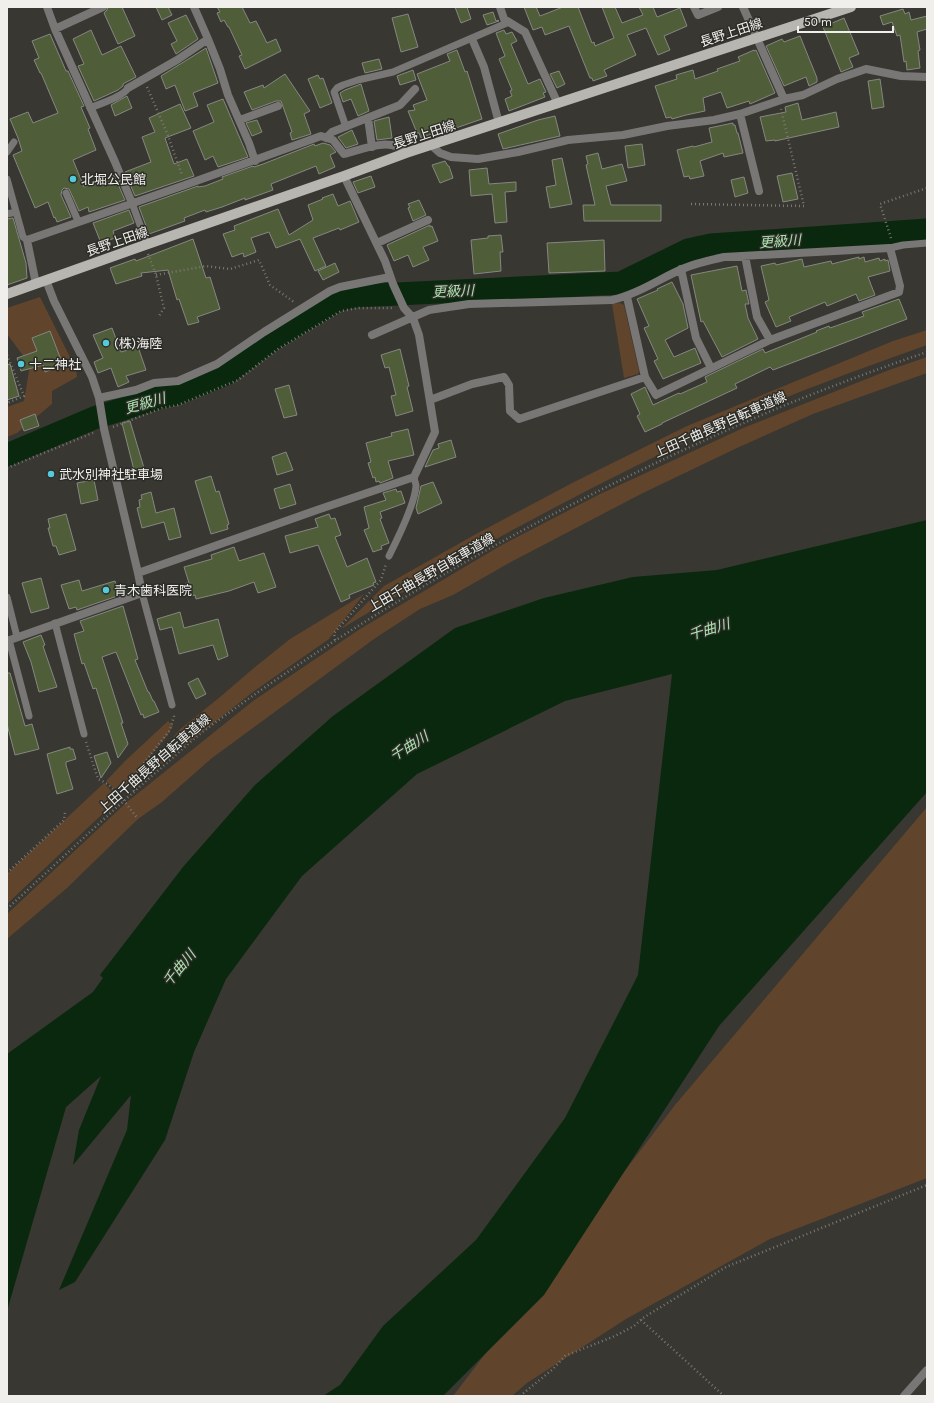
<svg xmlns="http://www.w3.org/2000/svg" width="934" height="1403" viewBox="0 0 934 1403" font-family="Karla,'Noto Sans JP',sans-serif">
<rect width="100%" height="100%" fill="#383732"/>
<path fill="#60442b" d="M 40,297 L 76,369 L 77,377 L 52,391 L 52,404 L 17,433 L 7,437 L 7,407 L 24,401 L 30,365 L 7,334 L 7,308 Z
M 620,303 L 624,305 L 639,371 L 638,374 L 624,378 L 612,304 Z
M 927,330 L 927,345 C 860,369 793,393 728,422 C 595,483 466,553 341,629 L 384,586 L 476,534 L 574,482 L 687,426 L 893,341 Z
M 927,357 L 927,373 L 813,414 L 737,448 L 641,494 L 509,563 L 453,595 L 420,609 L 374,639 L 212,758 L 162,802 L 138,819 L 67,888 L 7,939 L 7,914 L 127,802 L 253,701 L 360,629 L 500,546 L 598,495 L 743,428 L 889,370 Z
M 364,594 L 329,639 L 253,692 L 141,780 L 140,776 L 158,757 L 179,730 L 220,697 L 255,667 L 290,639 Z
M 168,721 L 173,726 L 167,736 L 130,779 L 127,788 L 120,794 L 106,781 L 125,761 Z
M 104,783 L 118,798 L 114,803 L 7,904 L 7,874 Z
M 927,807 L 927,1178 L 770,1239 L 626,1319 L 527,1383 L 512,1396 L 453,1396 L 675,1105 Z"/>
<path fill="#0a280e" d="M 927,520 L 927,792 L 719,1026 L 544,1295 L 443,1396 L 323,1396 L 340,1385 L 383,1326 L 476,1240 L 565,1118 L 638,975 L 672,674 L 565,701 L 417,774 L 302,876 L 226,979 L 194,1052 L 165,1140 L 75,1282 L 59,1290 L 127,1130 L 131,1095 L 73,1165 L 79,1130 L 101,1076 L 66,1107 L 7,1311 L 7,1054 L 93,992 L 103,978 L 100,975 L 183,867 L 255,785 L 333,716 L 455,628 L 544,598 L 633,577 L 717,570 Z"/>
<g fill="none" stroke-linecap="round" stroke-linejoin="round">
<path stroke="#0a280e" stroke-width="23" d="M 7,455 L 94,418 L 158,398 L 176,394 L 226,374 L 272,340 L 338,300 L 356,296 L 621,283 L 688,250 L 711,245 L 927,230"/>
</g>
<path fill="#505d39" stroke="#858782" d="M 108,7 L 122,7 L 135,36 L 118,44 L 104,13 L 107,10 Z
M 156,7 L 168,7 L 172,15 L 162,20 Z
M 217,7 L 242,7 L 250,23 L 256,21 L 267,43 L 276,39 L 281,51 L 245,69 L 239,56 L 242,55 L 229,27 L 228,27 L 224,20 L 221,22 L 217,13 L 220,12 Z
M 455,7 L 467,7 L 471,19 L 461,23 Z
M 524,7 L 536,7 L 540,16 L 563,7 L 578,7 L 592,43 L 594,42 L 595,46 L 614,38 L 602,7 L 615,7 L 622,23 L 643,15 L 639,7 L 653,7 L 657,17 L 680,8 L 687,26 L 664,36 L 670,50 L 658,55 L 646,28 L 627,35 L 636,55 L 604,70 L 607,76 L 593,81 L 592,78 L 590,78 L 569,26 L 545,35 L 542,27 L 533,30 Z
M 903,9 L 905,14 L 909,12 L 911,20 L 927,16 L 927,29 L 917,32 L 920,50 L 918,51 L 920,68 L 907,70 L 906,61 L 904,62 L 900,35 L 897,36 L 892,22 L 883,25 L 880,16 Z
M 493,12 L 496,21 L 498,20 L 499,21 L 487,25 L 483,15 Z
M 408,14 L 418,47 L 401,52 L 392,18 Z
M 186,15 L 198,39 L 176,54 L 171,44 L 177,41 L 168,23 Z
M 844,18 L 859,54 L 849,58 L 853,67 L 841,72 L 823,27 Z
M 91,30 L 102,55 L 121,46 L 136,77 L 123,84 L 123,86 L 118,90 L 94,101 L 78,66 L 84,64 L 73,39 Z
M 504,30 L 506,34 L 512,32 L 517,41 L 511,44 L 528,84 L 540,79 L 546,92 L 543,93 L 545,97 L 509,111 L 505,99 L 512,96 L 510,91 L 512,90 L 499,59 L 505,56 L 496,33 Z
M 50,34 L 66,71 L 68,71 L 84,106 L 81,107 L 90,128 L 88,129 L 96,150 L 73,160 L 84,187 L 114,175 L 125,200 L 89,212 L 88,207 L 79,211 L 70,191 L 69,189 L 64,188 L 62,190 L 61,195 L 71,217 L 57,222 L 55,217 L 54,218 L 48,202 L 35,208 L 13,155 L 22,151 L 18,138 L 10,119 L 28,112 L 33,123 L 58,113 L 41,73 L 40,73 L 34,60 L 39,58 L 32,41 Z
M 800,36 L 817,78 L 817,82 L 809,86 L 806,77 L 784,86 L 766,46 L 782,39 L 784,42 Z
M 206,48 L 218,83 L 193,93 L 198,106 L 185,111 L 175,85 L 166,89 L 161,76 Z
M 457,50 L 465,72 L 467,71 L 482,119 L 450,130 L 448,128 L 421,138 L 419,133 L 417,133 L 408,111 L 415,110 L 413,105 L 427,100 L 417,74 L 450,61 L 447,54 Z
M 754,50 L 754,51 L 756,50 L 775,93 L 750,104 L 749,101 L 727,108 L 721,92 L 703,98 L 705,111 L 686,115 L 672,119 L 671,117 L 666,118 L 655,86 L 677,79 L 676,75 L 693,70 L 695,79 L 718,71 L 717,69 L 740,61 L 738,57 Z
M 379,59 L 382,69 L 365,73 L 362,63 Z
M 413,70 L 416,80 L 400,85 L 397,76 Z
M 559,71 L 565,84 L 557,88 L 550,74 Z
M 285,74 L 310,111 L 304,114 L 311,134 L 292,140 L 290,133 L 292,132 L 281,101 L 276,101 L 252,110 L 244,92 L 263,85 L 264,88 Z
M 318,75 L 320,79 L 323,78 L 332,103 L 320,108 L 308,79 Z
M 880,79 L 884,107 L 872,109 L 868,81 Z
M 361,84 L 369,111 L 358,116 L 351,99 L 343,102 L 340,93 L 345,90 Z
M 127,96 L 132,108 L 115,116 L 111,105 Z
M 223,99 L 248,157 L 218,167 L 213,156 L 205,160 L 193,131 L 214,122 L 207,105 Z
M 798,103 L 802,120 L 836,112 L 839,127 L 775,141 L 775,140 L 766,141 L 760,117 L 786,112 L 785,107 Z
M 180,104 L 191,128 L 165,138 L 174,164 L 187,159 L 194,176 L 135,196 L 125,172 L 151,162 L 142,137 L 155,132 L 149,118 Z
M 555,116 L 560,136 L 503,149 L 498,134 L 538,120 Z
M 389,117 L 392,138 L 377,140 L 374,121 Z
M 257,120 L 262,132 L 252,136 L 246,123 Z
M 733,123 L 733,125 L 735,125 L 737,133 L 738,133 L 743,153 L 724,157 L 723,153 L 700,161 L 704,176 L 690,179 L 689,176 L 684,177 L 677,150 L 693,146 L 694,147 L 712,142 L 709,128 Z
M 352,130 L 358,144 L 346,148 L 338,137 Z
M 323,143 L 330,145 L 336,152 L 330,155 L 335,167 L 319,174 L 316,166 L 271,184 L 273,190 L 245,200 L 245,198 L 222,207 L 206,212 L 205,210 L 184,218 L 185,221 L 149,234 L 139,207 L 198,186 L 198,187 L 205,186 L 223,179 L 222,177 L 253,166 L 254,167 L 263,164 L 314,144 L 315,146 Z
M 642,144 L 645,165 L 628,168 L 625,146 Z
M 598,153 L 602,169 L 622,164 L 627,181 L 606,186 L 611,205 L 661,205 L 661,221 L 584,221 L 583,205 L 595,205 L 586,165 L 588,164 L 586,156 Z
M 562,158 L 572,204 L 550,208 L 546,187 L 556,185 L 552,160 Z
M 445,161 L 448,166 L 449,166 L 453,178 L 440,183 L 432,165 Z
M 487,168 L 489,184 L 516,182 L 516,191 L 505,192 L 507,222 L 495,223 L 492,194 L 471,196 L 469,170 Z
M 792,173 L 798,199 L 783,202 L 777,176 Z
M 371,176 L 375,187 L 358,193 L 353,182 Z
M 744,177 L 748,193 L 735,197 L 731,180 Z
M 333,194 L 338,206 L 350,201 L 359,222 L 340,230 L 339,228 L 313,238 L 326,266 L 315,271 L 300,239 L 276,248 L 269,232 L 251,238 L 256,252 L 244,257 L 243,253 L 232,257 L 223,234 L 235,230 L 234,226 L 278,209 L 289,235 L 313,220 L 308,205 L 323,199 L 322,198 Z
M 419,200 L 426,215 L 413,221 L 408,208 L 410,207 L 408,204 Z
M 129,210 L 134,223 L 113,231 L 115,238 L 101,243 L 93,223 Z
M 13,218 L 26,263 L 27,278 L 7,285 L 7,219 Z
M 430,225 L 430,227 L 432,226 L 438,241 L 423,247 L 429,260 L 413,267 L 408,255 L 394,261 L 387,245 Z
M 501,235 L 503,252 L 500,252 L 501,271 L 474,274 L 471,240 L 488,238 L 488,236 Z
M 193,239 L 206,278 L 210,277 L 220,309 L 197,317 L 199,322 L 188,325 L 179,299 L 177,300 L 168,270 L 141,273 L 142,276 L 116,284 L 110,268 L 135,259 L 136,261 Z
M 604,240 L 605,271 L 549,273 L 547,243 Z
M 859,257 L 859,259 L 864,257 L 865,262 L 879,258 L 880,261 L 885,259 L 885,261 L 888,260 L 890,271 L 868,277 L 875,295 L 859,301 L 856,294 L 827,306 L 825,302 L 789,317 L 791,321 L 776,327 L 765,302 L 769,300 L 761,266 L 775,263 L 776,265 L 802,259 L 804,267 L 831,261 L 832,264 Z
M 335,263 L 339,272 L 323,280 L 318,271 Z
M 737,266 L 742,291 L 746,290 L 749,304 L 745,304 L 748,318 L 758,339 L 722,357 L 703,321 L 701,322 L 691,275 Z
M 672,282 L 683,304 L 688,328 L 665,340 L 674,357 L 695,348 L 701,363 L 663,379 L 654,361 L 658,359 L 644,328 L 649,326 L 637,299 L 658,290 L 657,289 Z
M 899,299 L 907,319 L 773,370 L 770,367 L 735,384 L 737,388 L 662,423 L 662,424 L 645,432 L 637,416 L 640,414 L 631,394 L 645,387 L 653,405 L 679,393 L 680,394 L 707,382 L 705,377 L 763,349 L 765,353 L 817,332 L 816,331 L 829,326 L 830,328 L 864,316 L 862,312 Z
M 112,328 L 121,352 L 138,347 L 146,370 L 126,376 L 129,382 L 118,387 L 111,368 L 98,373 L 94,362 L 103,358 L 93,335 Z
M 50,331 L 63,365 L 45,372 L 43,365 L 21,371 L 17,358 L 37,351 L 32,338 Z
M 400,349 L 409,386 L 407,387 L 413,411 L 396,416 L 391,396 L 396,395 L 389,367 L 385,368 L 381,355 Z
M 10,364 L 19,396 L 7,400 L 7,365 Z
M 289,385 L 297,415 L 284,418 L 275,389 Z
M 35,414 L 39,426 L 24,431 L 20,420 Z
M 130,421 L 144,468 L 134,470 L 122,423 Z
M 408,429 L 414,455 L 388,461 L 393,478 L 380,483 L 379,481 L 376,482 L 375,477 L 373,478 L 368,463 L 371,462 L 366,443 L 392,436 L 391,433 Z
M 451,440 L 456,457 L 425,467 L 433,450 L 439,448 L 438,444 Z
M 286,452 L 293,470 L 277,475 L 272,457 Z
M 211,476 L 216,492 L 219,491 L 229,524 L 227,525 L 228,529 L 211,534 L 195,481 Z
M 94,480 L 98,500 L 81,504 L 77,483 Z
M 433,482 L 442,503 L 418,514 L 416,508 L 421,486 Z
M 290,484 L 296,504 L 280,509 L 274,489 Z
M 396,489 L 397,492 L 401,491 L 405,503 L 380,512 L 382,518 L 380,519 L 389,543 L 381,546 L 382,549 L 373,552 L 364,530 L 369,528 L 364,507 L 386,500 L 383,493 Z
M 151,492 L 156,513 L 174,508 L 181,537 L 169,540 L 164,522 L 142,528 L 137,508 L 140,507 L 139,500 L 142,499 L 141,495 Z
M 66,514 L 76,550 L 59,555 L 56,546 L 53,546 L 48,528 L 50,528 L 48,519 Z
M 329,514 L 331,519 L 335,518 L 341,535 L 335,537 L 347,567 L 367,558 L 376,582 L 373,583 L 374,585 L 349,595 L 350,598 L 341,602 L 318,545 L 290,553 L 285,536 L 318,527 L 315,519 Z
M 234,547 L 239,561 L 264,553 L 276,587 L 258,593 L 254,582 L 229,591 L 196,599 L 195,595 L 190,596 L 186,583 L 189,583 L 184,567 L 212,559 L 211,555 Z
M 41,578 L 49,608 L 31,613 L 22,583 Z
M 79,580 L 82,591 L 115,581 L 120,595 L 77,610 L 76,607 L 69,609 L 61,585 Z
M 123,606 L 138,659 L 135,660 L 148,692 L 149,692 L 153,701 L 154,701 L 159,712 L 144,718 L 143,714 L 141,715 L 116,652 L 102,657 L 123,723 L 121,723 L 128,744 L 118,758 L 96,688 L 93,689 L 84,663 L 82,664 L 74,634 L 84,631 L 80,621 Z
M 180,612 L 184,628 L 218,619 L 228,656 L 218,660 L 213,645 L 179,654 L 172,627 L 160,630 L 157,619 Z
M 41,635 L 45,645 L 43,646 L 57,687 L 39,692 L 31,662 L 23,642 Z
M 7,673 L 10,673 L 25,726 L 32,724 L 39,749 L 15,755 L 7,724 Z
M 198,678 L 206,694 L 196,699 L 188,683 Z
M 70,747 L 70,749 L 73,749 L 76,759 L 66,762 L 66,765 L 73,789 L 57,794 L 47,754 Z
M 107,752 L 111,763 L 101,778 L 94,756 Z"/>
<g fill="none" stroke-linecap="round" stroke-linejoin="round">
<path stroke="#797874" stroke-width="2.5" stroke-dasharray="1 3" stroke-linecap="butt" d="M 147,87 L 167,133 L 182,175
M 691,204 L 804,206 L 781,109
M 891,238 L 880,204 L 927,188
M 148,254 L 156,275 L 164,308 L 159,316
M 156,275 L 206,266 L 230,269 L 259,260 L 270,285 L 294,302
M 7,355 L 24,396 L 7,403
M 113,427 L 162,408 L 178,405 L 238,380 L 278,349 L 341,311 L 358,308 L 393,308
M 7,468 L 95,432
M 335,640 L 334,633 L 381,580 L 386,564
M 86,742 L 98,779 C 115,786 127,805 138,819
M 134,791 L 132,785 L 133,777 L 170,730 L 174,716 L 174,713
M 7,873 L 64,820 L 65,812
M 7,909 C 56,864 105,817 155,773 C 172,759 188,743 205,730 C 378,603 567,499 764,414 C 818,391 872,371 927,352
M 641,1320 L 724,1396
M 520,1396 L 553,1369 L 565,1356 L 615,1336 L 634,1326 L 643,1318 L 726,1267 L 927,1185"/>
<path stroke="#787775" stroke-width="7" d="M 90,108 C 99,104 123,97 128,88
M 346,127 L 334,92 L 337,88 L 343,85 L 358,80 L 393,72 L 509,22
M 7,152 L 14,142
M 7,179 L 23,237 L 27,240
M 66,193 L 78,221
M 132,203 L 147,244
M 7,214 L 16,212
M 890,248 L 903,245 L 927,243
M 389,556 C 397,540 415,504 416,486 C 416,483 414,480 414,477
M 142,593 L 172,705
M 7,597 L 17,637
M 55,623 L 84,734
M 9,640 L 29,716"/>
<path stroke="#787775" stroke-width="8" d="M 47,7 L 55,29 L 115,162 L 132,203
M 194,7 L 208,39 L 220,69 L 228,95 L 249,143 L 255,161
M 500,7 L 504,19 L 525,32 L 558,104
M 694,7 L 698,15 L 718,7
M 743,7 L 784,99
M 55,29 L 103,7
M 472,39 L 484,67 L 499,123
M 128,88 L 177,60 L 208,39
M 740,114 L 759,191
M 368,118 L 372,147
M 240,120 L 278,106
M 326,138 L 332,132 L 400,105 L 415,89
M 431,145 L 440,153 L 451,157 L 478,159 L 518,152 L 568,140 L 623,135 L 667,126 L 714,120 L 740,114 L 784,99 L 803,95 L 837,79 L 866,69 L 901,76 L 927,77
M 377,243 L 428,220
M 745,256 L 757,317 L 770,340
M 681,269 L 696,338 L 711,368
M 36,284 L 27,240 L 185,185 L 321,136 L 333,140 L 344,154 C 363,149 392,136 406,153
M 372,335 L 429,310 L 469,304 L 612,300 C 638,294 659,279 682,269 C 696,263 710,260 724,257 L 890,248 L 900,286 L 899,292 L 770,340 L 656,395 L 645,377 L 627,297
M 99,398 L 136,390 L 154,383 L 178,381 L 217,364 L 264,332 L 330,291 L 340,287 L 390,277
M 430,400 L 472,384 L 504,377 L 509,385 L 510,411 L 519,419 L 645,377
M 138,573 L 317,510 L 414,477 L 435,432 L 419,335 L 413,318 L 404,308 L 393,284 L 385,261 L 344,176
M 7,641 L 142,593 L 138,573 L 104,429 L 99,398 L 92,377 L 54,301 L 46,280
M 904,1396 L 927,1370"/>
<path stroke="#b8b6b1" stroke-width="10" d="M 7,294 L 145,245 L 344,176 L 406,153 L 851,7"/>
</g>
<g fill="#54cadd" stroke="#2d2d28" stroke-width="1.5">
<circle cx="73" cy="179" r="4"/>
<circle cx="106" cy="343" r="4"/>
<circle cx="21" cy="364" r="4"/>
<circle cx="51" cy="474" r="4"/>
<circle cx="106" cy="590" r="4"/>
</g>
<g text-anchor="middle" stroke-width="3" stroke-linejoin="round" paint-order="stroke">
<g font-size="13" fill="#f0efec" stroke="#2d2d28">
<text transform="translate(731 32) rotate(-18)" y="5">長野上田線</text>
<text transform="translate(424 134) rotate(-18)" y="5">長野上田線</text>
<text transform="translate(117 241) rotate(-19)" y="5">長野上田線</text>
<text transform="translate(720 424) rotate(-24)" y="5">上田千曲長野自転車道線</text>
<text transform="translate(431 572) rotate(-30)" y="5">上田千曲長野自転車道線</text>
<text transform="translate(154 763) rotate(-41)" y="5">上田千曲長野自転車道線</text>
</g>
<g font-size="13" fill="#f0efec" stroke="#2d2d28" text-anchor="start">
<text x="81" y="184">北堀公民館</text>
<text x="114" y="348">(株)海陸</text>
<text x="29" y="369">十二神社</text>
<text x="59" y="479">武水別神社駐車場</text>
<text x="114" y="595">青木歯科医院</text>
</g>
<g font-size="14" font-style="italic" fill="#abe1ae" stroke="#2d2d28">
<text transform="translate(780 241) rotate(-4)" y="5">更級川</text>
<text transform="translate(453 291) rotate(-3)" y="5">更級川</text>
<text transform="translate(145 403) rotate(-16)" y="5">更級川</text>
<text transform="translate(709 629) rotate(-17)" y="5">千曲川</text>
<text transform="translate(409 746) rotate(-32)" y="5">千曲川</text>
<text transform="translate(179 968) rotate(-50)" y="5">千曲川</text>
</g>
</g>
<rect width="934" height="1403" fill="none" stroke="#f0efec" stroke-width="16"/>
<path d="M798 26v6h95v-6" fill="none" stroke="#f0efec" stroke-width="2"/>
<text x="804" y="26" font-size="12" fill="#f0efec" stroke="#2d2d28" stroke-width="3" paint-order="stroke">50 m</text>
</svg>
